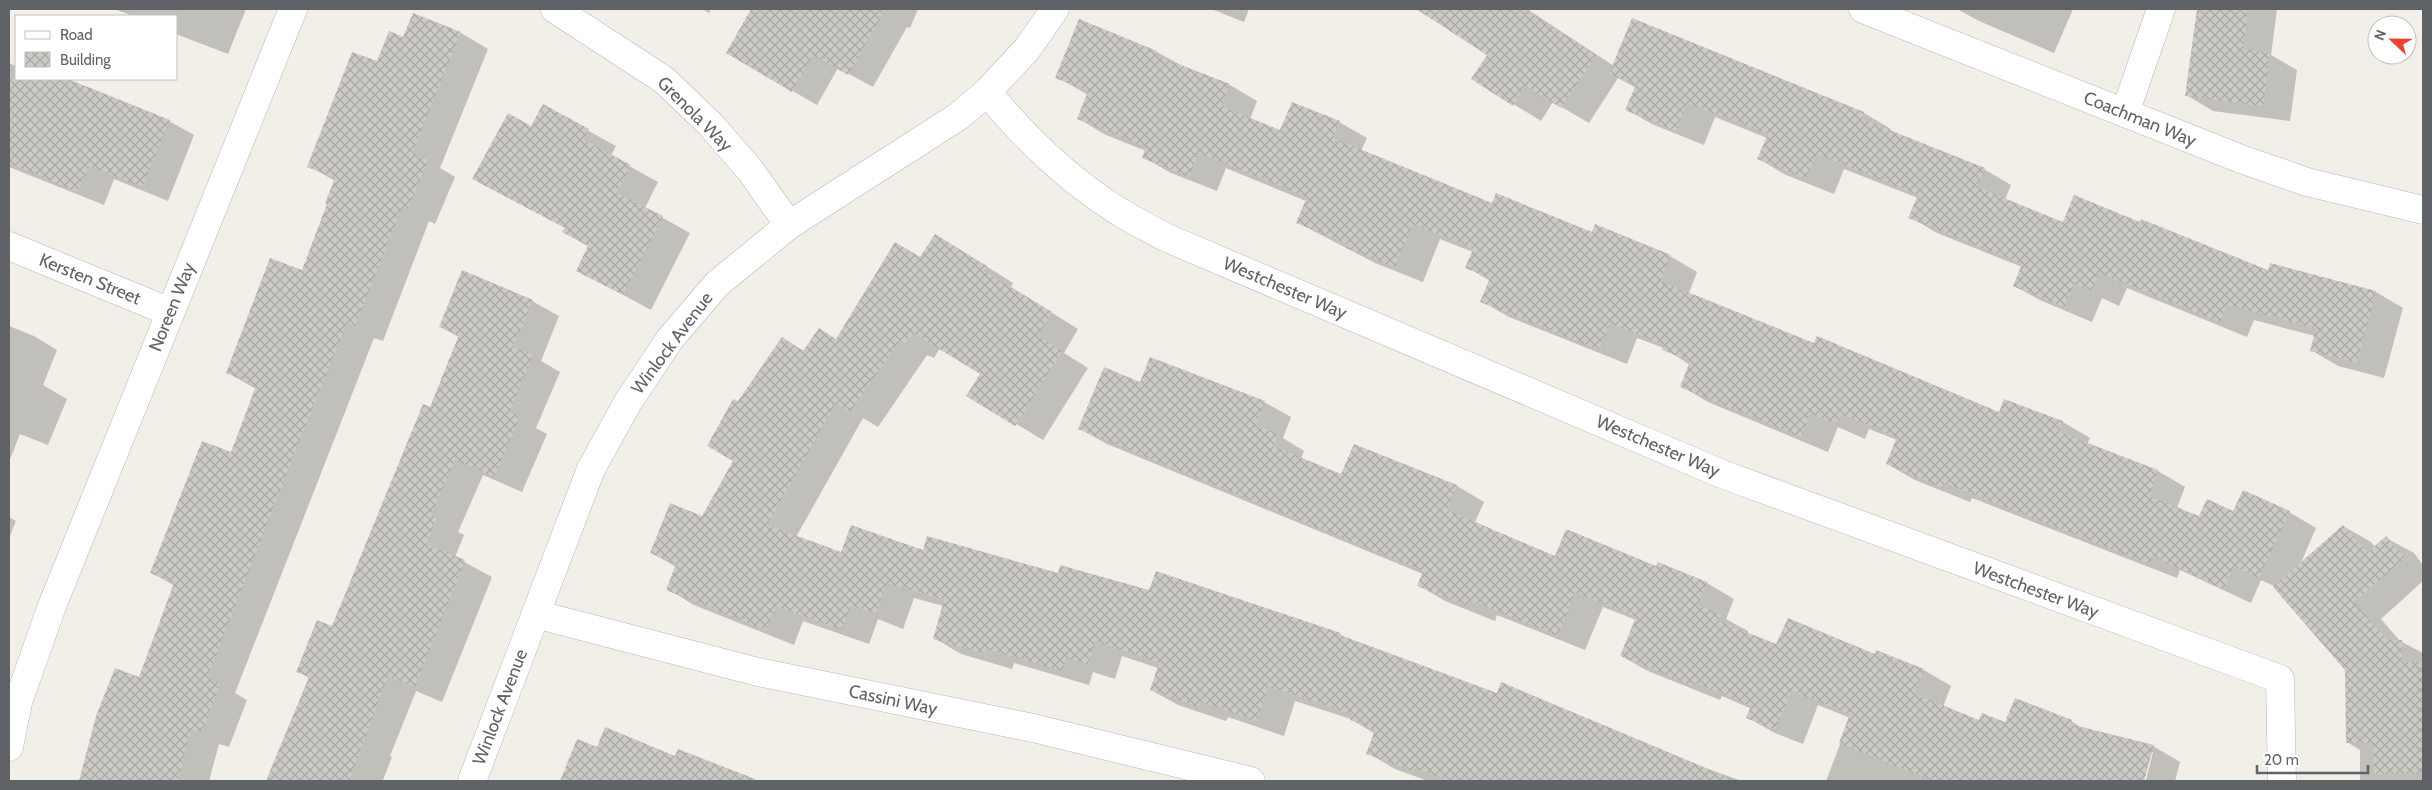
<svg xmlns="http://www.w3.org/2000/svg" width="2432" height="790" viewBox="0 0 2432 790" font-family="Cabin,sans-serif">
<defs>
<pattern id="building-cross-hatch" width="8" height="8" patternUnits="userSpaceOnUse" patternTransform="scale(1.25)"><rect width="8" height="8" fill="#cccac5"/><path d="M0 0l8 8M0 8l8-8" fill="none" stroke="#a9a8a4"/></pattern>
</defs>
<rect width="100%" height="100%" fill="#f1efe8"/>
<path fill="#0003" fill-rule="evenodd" d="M 114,9 L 246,9 L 228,54 L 176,34 L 176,16 L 133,16 Z
M 702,9 L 711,9 L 709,13 Z
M 753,9 L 783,9 L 787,11 L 788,9 L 918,9 L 910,28 L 907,27 L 873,87 L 838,68 L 817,105 L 727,53 Z
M 1211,9 L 1249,9 L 1244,22 Z
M 1447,9 L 1530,9 L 1530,11 L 1614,66 L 1864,113 L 1891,129 L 1890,131 L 1984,169 L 2011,185 L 2005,200 L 2064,224 L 2140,224 L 2269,272 L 2376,292 L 2403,308 L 2384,378 L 2338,366 L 2311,350 L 2315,336 L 2254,320 L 2247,337 L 2127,288 L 2119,306 L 2102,298 L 2092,322 L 2042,301 L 2014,286 L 2022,267 L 1937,233 L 1910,217 L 1918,198 L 1844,169 L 1834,194 L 1786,175 L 1759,159 L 1767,138 L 1715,117 L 1704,145 L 1654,125 L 1627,110 L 1636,88 L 1618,78 L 1589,123 L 1553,102 L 1541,121 L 1473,79 L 1489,55 L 1438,22 Z
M 1957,9 L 2073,9 L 2054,53 L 1979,21 Z
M 2198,9 L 2277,10 L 2271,55 L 2297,70 L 2290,121 L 2213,111 L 2186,95 Z
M 414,14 L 461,33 L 488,49 L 440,168 L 455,177 L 435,224 L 429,221 L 383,341 L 374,338 L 235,693 L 247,700 L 229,747 L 219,744 L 209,781 L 81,781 L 98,717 L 140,679 L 175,586 L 152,573 L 232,454 L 256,389 L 228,373 L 302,272 L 329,204 L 335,181 L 309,166 L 377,63 L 404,39 Z
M 1157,52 L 1184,67 L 1230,85 L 1257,101 L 1250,119 L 1281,132 L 1339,122 L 1367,138 L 1361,151 L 1492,204 L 1670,256 L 1697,272 L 1689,293 L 1814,344 L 2000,413 L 2005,400 L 2063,422 L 2090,438 L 2087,444 L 2158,471 L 2185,487 L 2177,508 L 2200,517 L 2233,513 L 2289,512 L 2316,528 L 2300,565 L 2343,526 L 2371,542 L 2375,547 L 2386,538 L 2414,553 L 2423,565 L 2423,581 L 2381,619 L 2400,641 L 2423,653 L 2423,781 L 2360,781 L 2360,750 L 2347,742 L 2346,669 L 2274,586 L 2261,580 L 2251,603 L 2180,570 L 2177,578 L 1972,498 L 1970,502 L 1915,480 L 1887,464 L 1897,440 L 1869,429 L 1865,439 L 1838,427 L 1828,452 L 1708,402 L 1681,386 L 1690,365 L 1664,348 L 1637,338 L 1627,364 L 1509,317 L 1481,301 L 1490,281 L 1467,267 L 1473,252 L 1440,239 L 1423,282 L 1375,263 L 1298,223 L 1306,201 L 1226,168 L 1217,191 L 1171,173 L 1143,157 L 1146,151 L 1106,135 L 1079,119 L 1088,95 L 1057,77 Z
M 9,63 L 16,66 L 16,79 L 48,79 L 87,95 L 169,121 L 194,135 L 168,201 L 114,179 L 104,205 L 9,167 Z
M 543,106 L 616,146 L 611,156 L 658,182 L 645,208 L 690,233 L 651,310 L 577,270 L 589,247 L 566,228 L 532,128 Z
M 962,251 L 1013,283 L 1011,287 L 1078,329 L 1064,353 L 1088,368 L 1043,440 L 968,395 L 981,373 L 940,348 L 934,358 L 927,355 L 878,427 L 863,418 L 796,537 L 842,554 L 924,551 L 1059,575 L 1150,592 L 1340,634 L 1351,641 L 1497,695 L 1742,781 L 1428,781 L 1395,769 L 1368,753 L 1375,734 L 1351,719 L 1295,701 L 1284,736 L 1228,717 L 1226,721 L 1178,705 L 1151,690 L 1158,668 L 1122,656 L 1115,679 L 1093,672 L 1089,685 L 1014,663 L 1012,669 L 961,654 L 934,638 L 943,606 L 914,598 L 903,629 L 878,619 L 869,644 L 803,621 L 794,645 L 694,605 L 667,589 L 676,567 L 652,553 L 702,518 L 735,461 L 738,403 L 782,338 L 804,351 L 819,329 L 837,340 L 921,258 Z
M 532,301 L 559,316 L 541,361 L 560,372 L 536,428 L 547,434 L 522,492 L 483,475 L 458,532 L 464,535 L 455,557 L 492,577 L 442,702 L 416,691 L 390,756 L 392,757 L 383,780 L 386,781 L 266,781 L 309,678 L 298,671 L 333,627 L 431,409 L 460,338 L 441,327 Z
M 9,326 L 34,336 L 57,350 L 43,385 L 67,399 L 48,445 L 20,434 L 9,462 Z
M 1141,383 L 1264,402 L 1291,417 L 1283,438 L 1304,451 L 1301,459 L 1342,475 L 1354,445 L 1457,486 L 1484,502 L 1475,522 L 1513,540 L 1556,557 L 1657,567 L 1658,564 L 1707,583 L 1734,599 L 1726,619 L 1748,631 L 1747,634 L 1777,646 L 1876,656 L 1877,652 L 1924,670 L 1951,686 L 1943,707 L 1980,722 L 2006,724 L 2071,721 L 2084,729 L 2153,746 L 2180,762 L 2175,781 L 1826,781 L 1850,718 L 1818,705 L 1803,744 L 1775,733 L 1748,718 L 1752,709 L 1722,696 L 1720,700 L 1648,671 L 1621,656 L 1636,620 L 1603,607 L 1585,650 L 1497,615 L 1495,621 L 1445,601 L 1418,585 L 1423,574 L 1107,444 L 1080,429 ZM 2151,752 L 2153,752 L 2146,780 L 2143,779 Z
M 9,517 L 16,521 L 9,538 Z
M 578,740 L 598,748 L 676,757 L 678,750 L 751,781 L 561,781 Z"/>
<path fill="url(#building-cross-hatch)" d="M 751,9 L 886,9 L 848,75 L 813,55 L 792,92 L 726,53 Z
M 1416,9 L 1525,9 L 1596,55 L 1561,108 L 1526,86 L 1513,106 L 1471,79 L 1487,55 Z
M 2197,9 L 2248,9 L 2243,49 L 2270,53 L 2263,106 L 2185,96 Z
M 413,13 L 461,32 L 412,153 L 428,160 L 408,209 L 402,207 L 355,326 L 347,323 L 302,434 L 207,678 L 220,683 L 202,733 L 191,729 L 178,781 L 79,781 L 96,716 L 115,668 L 139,677 L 174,583 L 150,573 L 202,441 L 231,452 L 256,386 L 226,373 L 270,258 L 302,270 L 327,204 L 325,203 L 335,178 L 307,167 L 352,52 L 377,61 L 389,31 L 403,37 Z
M 1632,18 L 1864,112 L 1862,119 L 1985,168 L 1977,187 L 2063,222 L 2074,195 L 2140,222 L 2141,219 L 2268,270 L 2270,263 L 2376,291 L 2357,363 L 2310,351 L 2316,328 L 2227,305 L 2220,322 L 2099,273 L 2092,291 L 2074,284 L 2064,307 L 2013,286 L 2022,264 L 1908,218 L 1918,195 L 1817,154 L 1806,179 L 1757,159 L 1768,134 L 1687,103 L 1676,131 L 1625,110 L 1636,85 L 1609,74 Z
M 1079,19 L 1157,51 L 1155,55 L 1230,84 L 1221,106 L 1280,130 L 1292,102 L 1340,121 L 1333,138 L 1492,203 L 1496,193 L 1592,232 L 1595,224 L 1671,255 L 1660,281 L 1814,343 L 1817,336 L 1999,412 L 2004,399 L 2063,421 L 2059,432 L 2158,470 L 2149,496 L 2199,516 L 2207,499 L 2233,511 L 2243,490 L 2290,511 L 2259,578 L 2234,566 L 2223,589 L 2153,556 L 2149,564 L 1945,483 L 1943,488 L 1886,464 L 1897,437 L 1841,414 L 1837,424 L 1810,413 L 1801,437 L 1680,387 L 1690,361 L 1662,350 L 1664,345 L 1610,323 L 1599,350 L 1480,302 L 1490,278 L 1465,268 L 1473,249 L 1413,224 L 1395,267 L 1346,248 L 1348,244 L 1296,223 L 1307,197 L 1199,153 L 1189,177 L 1142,158 L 1146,147 L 1077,119 L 1088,91 L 1055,78 Z
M 9,79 L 68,79 L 170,120 L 142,187 L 89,166 L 78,192 L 9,163 Z
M 543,104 L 589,129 L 584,140 L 631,165 L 617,193 L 663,216 L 623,295 L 576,271 L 588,246 L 562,232 L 565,228 L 472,179 L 508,113 L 531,126 Z
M 935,234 L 987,266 L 984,271 L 1052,312 L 1038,336 L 1062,351 L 1015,426 L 966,396 L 980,374 L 913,333 L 906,344 L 900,340 L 850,412 L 836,403 L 767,525 L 841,552 L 851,525 L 923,550 L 927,536 L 1058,573 L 1060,565 L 1149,590 L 1156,571 L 1341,633 L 1340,635 L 1497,693 L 1501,682 L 1737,781 L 1449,781 L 1415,768 L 1413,771 L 1366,754 L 1375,730 L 1350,720 L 1352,714 L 1268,686 L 1257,721 L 1201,702 L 1199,707 L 1150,690 L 1159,663 L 1095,641 L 1088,664 L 1066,658 L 1062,671 L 986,649 L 985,654 L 933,639 L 944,600 L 887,583 L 876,614 L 851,605 L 842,630 L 776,606 L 766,630 L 666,590 L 676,564 L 650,553 L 670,503 L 702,516 L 733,461 L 707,446 L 733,399 L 738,401 L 782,337 L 803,351 L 819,328 L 836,339 L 895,242 L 920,257 Z
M 462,270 L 533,300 L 513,347 L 533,355 L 509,412 L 520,417 L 494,477 L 455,460 L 431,515 L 437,518 L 426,544 L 465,560 L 415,687 L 388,676 L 349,781 L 266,781 L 309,677 L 296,672 L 317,620 L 332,626 L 423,404 L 430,407 L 459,335 L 439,327 Z
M 1150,357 L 1265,401 L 1255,425 L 1278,434 L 1273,446 L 1341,474 L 1354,444 L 1457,485 L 1447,510 L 1555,556 L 1566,529 L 1656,566 L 1658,562 L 1707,582 L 1698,605 L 1721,615 L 1719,621 L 1776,644 L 1788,618 L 1875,654 L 1876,650 L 1924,669 L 1915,694 L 1979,720 L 1982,713 L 2005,722 L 2015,698 L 2072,720 L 2070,724 L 2154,745 L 2144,781 L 1933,781 L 1839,743 L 1850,714 L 1791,691 L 1775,730 L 1746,718 L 1751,706 L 1694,682 L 1693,686 L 1620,656 L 1636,617 L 1575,592 L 1558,636 L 1470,600 L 1467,606 L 1417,586 L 1423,571 L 1078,429 L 1104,367 L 1140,382 Z
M 2343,525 L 2368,552 L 2386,536 L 2405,558 L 2354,602 L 2387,640 L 2402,640 L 2403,662 L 2423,662 L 2423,773 L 2374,774 L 2373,743 L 2346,743 L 2345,670 L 2273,587 Z
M 605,727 L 675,756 L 678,749 L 755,779 L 755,781 L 560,781 L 577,739 L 597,747 Z"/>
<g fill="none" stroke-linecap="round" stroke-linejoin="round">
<g stroke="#b5b8bc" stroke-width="29">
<path id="minor" d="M 555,9 L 664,80 L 711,125 L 750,170 L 789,225
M 1863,9 L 2241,159 L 2307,182 L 2423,210
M 987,92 C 1025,138 1069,181 1120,212 C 1135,222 1151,229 1167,238 L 1722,474 L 2280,679 L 2282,781
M 2125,113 L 2161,9
M 9,246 L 170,312
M 535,614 L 758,672 L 1033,728 L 1251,781
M 9,747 L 18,702 L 52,606 L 293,9
M 472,781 L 591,469 L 628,402 L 670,339 L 717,284 L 789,225 L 959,116 L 987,92 L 1027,49 L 1055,9"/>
</g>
<use href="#minor" stroke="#fff" stroke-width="28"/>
</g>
<g text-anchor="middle" stroke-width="4" stroke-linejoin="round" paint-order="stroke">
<g font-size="18" fill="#5f6368" stroke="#fff">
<text transform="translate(695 114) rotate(45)" y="6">Grenola Way</text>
<text transform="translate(2140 119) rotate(22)" y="6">Coachman Way</text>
<text transform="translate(90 279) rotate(22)" y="6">Kersten Street</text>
<text transform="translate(1285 288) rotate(23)" y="6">Westchester Way</text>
<text transform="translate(172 307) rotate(-68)" y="6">Noreen Way</text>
<text transform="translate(672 343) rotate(-53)" y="6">Winlock Avenue</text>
<text transform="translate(1658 446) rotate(23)" y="6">Westchester Way</text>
<text transform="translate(2036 590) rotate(20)" y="6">Westchester Way</text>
<text transform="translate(893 700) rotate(12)" y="6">Cassini Way</text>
<text transform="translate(500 707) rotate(-69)" y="6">Winlock Avenue</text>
</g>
</g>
<rect width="2432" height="790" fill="none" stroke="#5f6368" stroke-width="20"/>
<rect x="15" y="15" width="162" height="65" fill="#ffffff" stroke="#bfc1c3"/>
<rect x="25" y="31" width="25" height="8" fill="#ffffff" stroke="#bfc1c3"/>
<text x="60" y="40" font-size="15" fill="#5f6368">Road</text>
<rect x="25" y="52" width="25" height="15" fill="url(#building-cross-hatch)" stroke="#bfc1c3"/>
<text x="60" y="65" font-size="15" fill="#5f6368">Building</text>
<g transform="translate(2392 40) rotate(292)"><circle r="24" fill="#ffffff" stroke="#bfc1c3"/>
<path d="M0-4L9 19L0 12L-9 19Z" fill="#ea4335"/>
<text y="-8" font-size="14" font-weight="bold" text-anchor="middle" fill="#5f6368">N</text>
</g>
<path d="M2257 765v8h111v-8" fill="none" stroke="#5f6368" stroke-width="2.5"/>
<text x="2264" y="765" font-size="15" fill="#5f6368" stroke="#ffffff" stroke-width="4" paint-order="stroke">20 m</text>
</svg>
